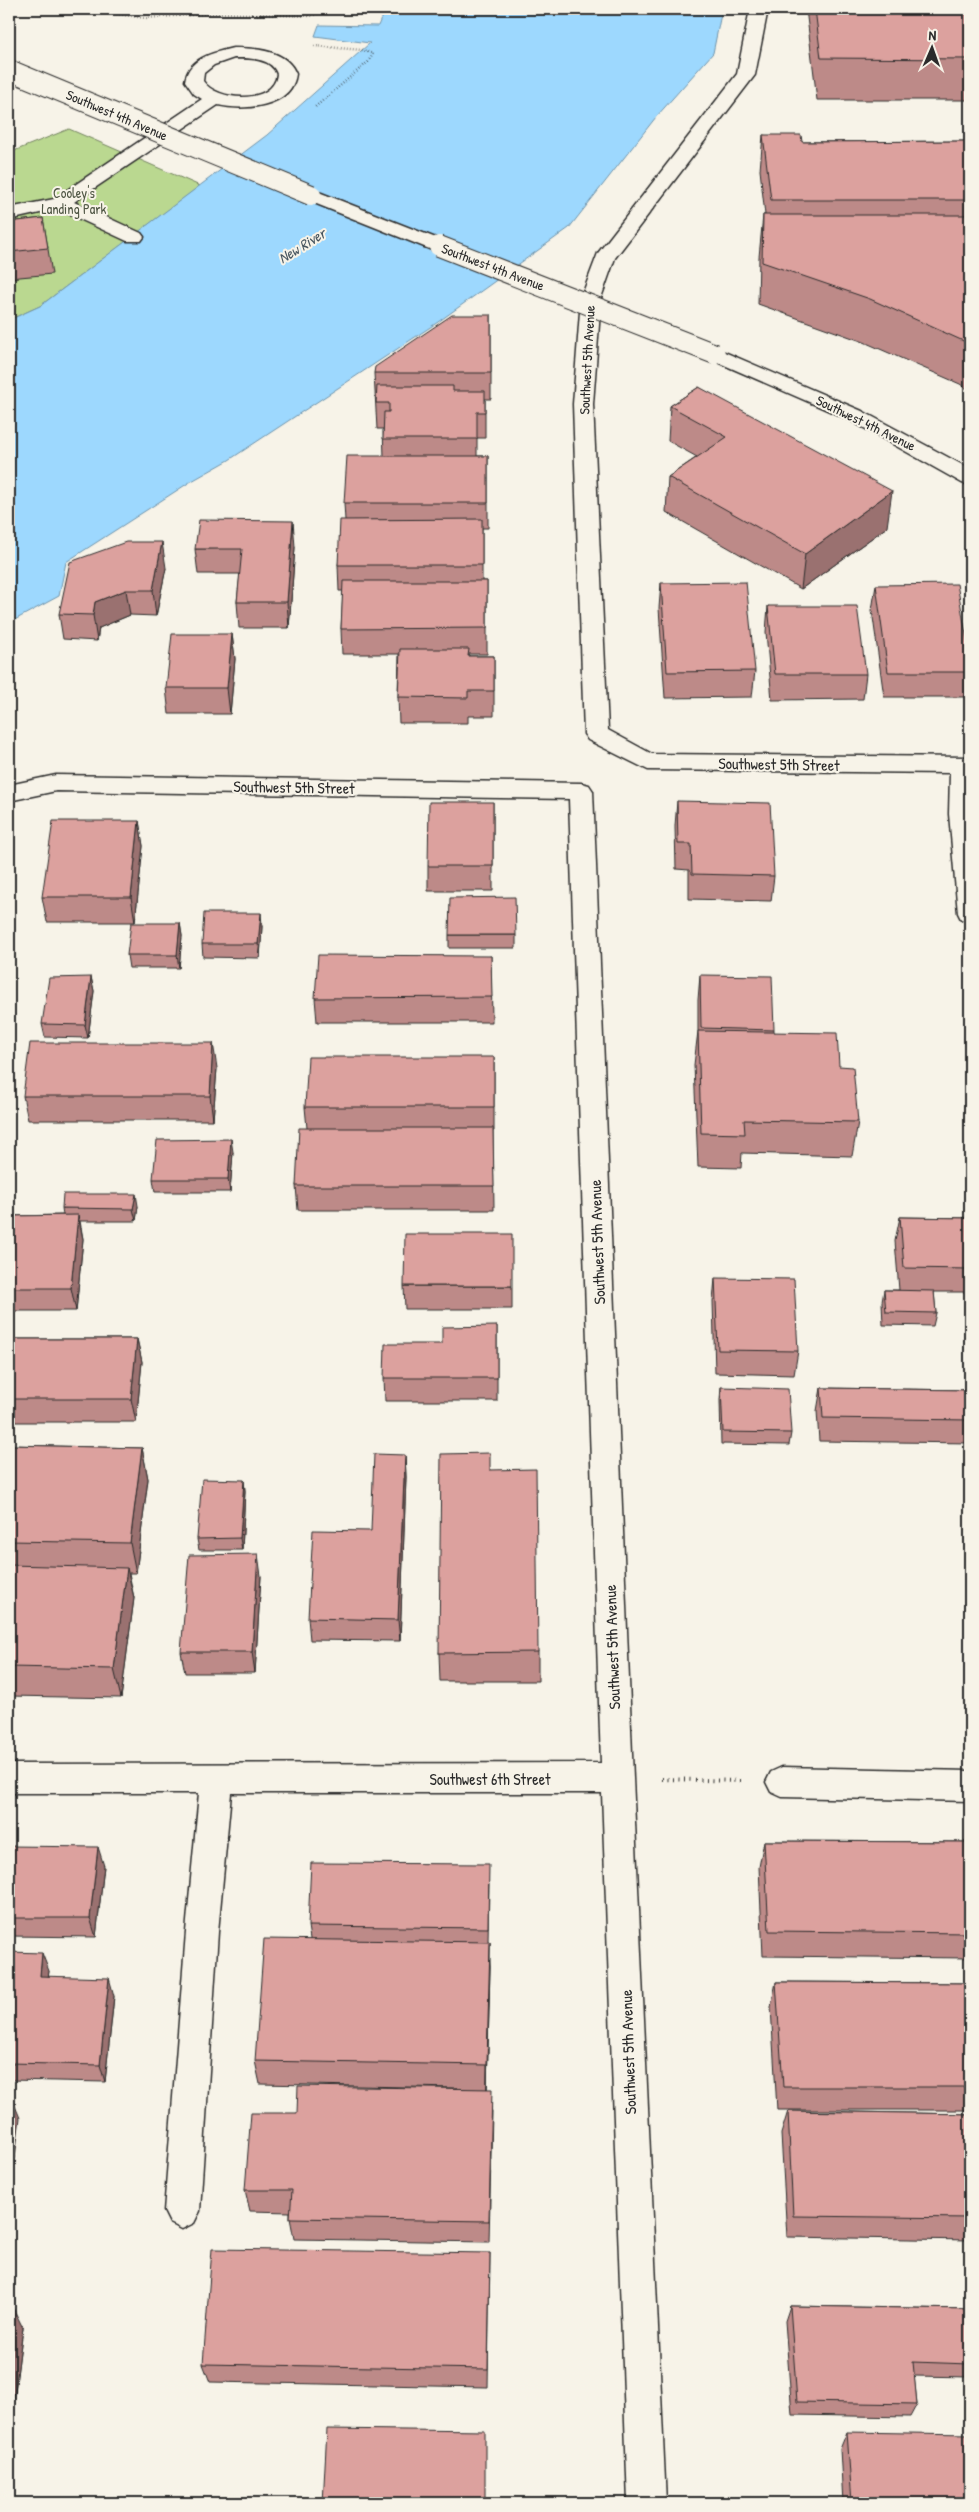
<svg xmlns="http://www.w3.org/2000/svg" width="979" height="2512" viewBox="0 0 979 2512" font-family="'Patrick Hand',sans-serif">
<rect width="100%" height="100%" fill="#f7f3e8"/>
<filter id="ink" filterUnits="userSpaceOnUse"><feTurbulence type="fractalNoise" baseFrequency=".02" numOctaves="2"/><feDisplacementMap in="SourceGraphic" scale="10" xChannelSelector="R" yChannelSelector="G"/><feConvolveMatrix kernelMatrix="1 2 1 2 8 2 1 2 1" color-interpolation-filters="sRGB"/></filter>
<g filter="url(#ink)">
<path fill="#bad890" stroke="#72825e" d="M 69,129 L 200,186 L 40,306 L 9,320 L 9,153 Z"/>
<path fill="#9dd8fe" stroke="#6f93aa" d="M 385,9 L 722,9 L 713,53 L 656,117 L 569,228 L 438,322 L 229,460 L 190,482 L 66,562 L 59,596 L 9,623 L 9,320 L 40,306 L 267,135 L 370,43 L 315,36 L 319,25 L 378,26 Z"/>
<g fill="none" stroke-linecap="round" stroke-linejoin="round">
<g stroke="#2b2b2b" stroke-width="3">
<path id="minor" d="M 750,9 L 768,9 L 755,75 L 615,258 L 601,298 L 593,404 L 608,730 L 652,754 L 970,757 L 970,922 L 961,919 L 958,913 L 949,814 L 950,773 L 648,770 L 588,740 L 584,734 L 573,404 L 581,298 L 598,253 L 737,74 Z
M 233,48 C 256,48 287,50 296,74 C 292,108 242,111 218,105 L 74,202 L 141,233 L 144,237 L 141,241 L 127,241 L 58,209 L 9,220 L 9,208 L 54,199 L 202,99 L 194,94 L 185,81 C 189,58 212,53 233,48 ZM 234,58 C 249,58 272,58 277,74 C 274,105 217,102 203,81 L 204,73 L 214,65 Z
M 56,775 L 581,783 L 589,785 L 593,791 L 633,1778 L 666,2503 L 628,2503 L 602,1793 L 231,1793 L 218,1932 L 200,2211 L 194,2223 L 182,2229 L 170,2223 L 164,2211 L 186,1932 L 199,1793 L 9,1793 L 9,1764 L 601,1763 L 569,799 L 56,791 L 9,801 L 9,785 Z
M 782,1767 L 970,1771 L 970,1801 L 782,1797 L 771,1792 L 766,1782 L 771,1772 Z"/>
</g>
<g stroke="#2b2b2b" stroke-width="3">
<path id="major" d="M 311,189 L 446,242 L 449,246 L 446,250 L 432,250 L 304,199 L 301,195 L 304,191 Z
M 715,348 L 862,411 L 970,469 L 970,485 L 962,483 L 848,419 L 708,358 L 705,354 L 708,350 Z"/>
</g>
<path stroke="#2b2b2b" stroke-width="2.5" stroke-dasharray="0.5 2.5" stroke-linecap="butt" d="M 42,9 L 97,11 L 145,18 L 220,13 L 311,16 L 329,9
M 314,46 L 363,50 L 373,54 L 368,62 L 314,108"/>
<path stroke="#2b2b2b" stroke-width="4" stroke-dasharray="1 4.5" stroke-linecap="butt" d="M 662,1779 L 741,1781"/>
<use href="#minor" fill="#f7f3e8" fill-rule="evenodd"/>
<use href="#major" fill="#f7f3e8" fill-rule="evenodd"/>
<g stroke="#2b2b2b" stroke-width="22" stroke-linecap="butt">
<path id="major-bridge" d="M 9,70 L 311,195
M 439,246 L 715,354"/>
</g>
<use href="#major-bridge" stroke="#f7f3e8" stroke-width="20"/>
</g>
<path fill="#bd8a88" stroke="#2b2b2b" d="M 806,9 L 970,9 L 970,100 L 817,100 Z
M 763,135 L 802,142 L 970,141 L 970,391 L 960,384 L 864,342 L 758,304 L 759,257 L 763,215 L 765,215 L 760,170 Z
M 43,218 L 52,274 L 9,278 L 9,220 L 9,222 Z
M 491,315 L 491,399 L 485,399 L 485,438 L 477,438 L 477,456 L 488,456 L 488,528 L 482,528 L 482,581 L 487,581 L 487,654 L 469,654 L 469,656 L 494,656 L 494,716 L 468,716 L 468,723 L 399,723 L 398,697 L 399,654 L 342,654 L 341,629 L 343,591 L 339,591 L 338,565 L 345,520 L 344,503 L 384,456 L 383,429 L 377,429 L 374,373 Z
M 699,387 L 887,527 L 801,589 L 666,512 L 668,477 L 697,457 L 668,441 L 670,406 Z
M 295,547 L 289,628 L 239,628 L 237,602 L 240,574 L 198,574 L 195,549 Z
M 166,568 L 156,616 L 130,615 L 99,628 L 97,641 L 63,639 L 59,614 Z
M 661,583 L 755,671 L 752,697 L 665,698 L 659,608 Z
M 876,585 L 970,657 L 970,685 L 968,697 L 884,697 L 872,610 Z
M 970,599 L 970,621 L 968,609 Z
M 768,606 L 866,674 L 863,699 L 772,700 L 766,632 Z
M 232,634 L 235,659 L 230,714 L 169,714 L 166,688 Z
M 677,801 L 774,876 L 771,901 L 689,899 L 689,870 L 676,869 L 675,826 Z
M 493,802 L 493,891 L 428,891 L 428,866 Z
M 139,821 L 143,846 L 135,922 L 47,922 L 42,897 Z
M 180,923 L 182,936 L 179,968 L 129,968 L 127,955 Z
M 262,926 L 260,958 L 203,957 L 202,944 Z
M 449,935 L 516,935 L 516,948 L 449,948 Z
M 491,956 L 492,1022 L 317,1022 L 315,998 Z
M 700,975 L 774,1030 L 774,1032 L 839,1066 L 858,1122 L 852,1156 L 742,1153 L 741,1168 L 698,1167 L 694,1065 L 698,1031 L 698,1000 Z
M 91,977 L 94,991 L 88,1038 L 45,1037 L 42,1024 Z
M 494,1057 L 494,1131 L 493,1131 L 494,1210 L 298,1210 L 296,1186 L 307,1128 L 305,1107 Z
M 217,1068 L 213,1120 L 28,1120 L 23,1096 Z
M 233,1152 L 230,1192 L 155,1192 L 153,1179 Z
M 138,1206 L 136,1221 L 80,1221 L 83,1239 L 76,1311 L 9,1311 L 9,1216 L 63,1215 L 62,1208 Z
M 900,1217 L 970,1218 L 970,1292 L 934,1292 L 936,1313 L 933,1326 L 883,1325 L 882,1302 L 884,1290 L 899,1290 L 895,1241 Z
M 715,1278 L 798,1351 L 794,1375 L 715,1373 L 713,1301 Z
M 404,1286 L 512,1286 L 512,1309 L 405,1309 Z
M 497,1326 L 497,1401 L 385,1401 L 384,1378 L 442,1344 Z
M 9,1339 L 137,1339 L 142,1362 L 136,1422 L 9,1422 Z
M 721,1387 L 791,1433 L 789,1445 L 721,1444 L 720,1400 Z
M 821,1388 L 970,1390 L 970,1443 L 819,1441 L 817,1411 Z
M 9,1445 L 142,1448 L 148,1479 L 136,1573 L 129,1573 L 134,1598 L 121,1698 L 9,1696 Z
M 405,1455 L 406,1477 L 400,1641 L 310,1640 L 308,1618 L 371,1531 Z
M 490,1470 L 538,1652 L 538,1681 L 440,1681 L 439,1653 Z
M 244,1480 L 245,1491 L 242,1550 L 199,1550 L 197,1539 Z
M 261,1576 L 255,1673 L 185,1673 L 181,1652 Z
M 764,1841 L 970,1842 L 970,1958 L 763,1956 L 759,1867 Z
M 9,1846 L 104,1866 L 96,1937 L 9,1936 Z
M 489,1884 L 488,1942 L 490,1967 L 487,2089 L 492,2112 L 489,2242 L 294,2239 L 290,2218 L 290,2212 L 250,2211 L 245,2190 L 297,2113 L 458,2088 L 260,2084 L 255,2061 L 310,1939 L 308,1926 Z
M 9,1952 L 49,1971 L 48,1977 L 114,1996 L 105,2082 L 9,2080 Z
M 776,1982 L 970,1983 L 970,2110 L 777,2110 L 771,2007 Z
M 788,2111 L 970,2114 L 970,2240 L 787,2237 L 781,2134 Z
M 490,2253 L 488,2387 L 210,2382 L 203,2364 Z
M 790,2306 L 970,2309 L 970,2377 L 914,2376 L 917,2404 L 910,2417 L 792,2415 L 785,2321 Z
M 9,2308 L 23,2328 L 13,2407 L 9,2407 Z
M 847,2432 L 970,2503 L 843,2503 L 840,2449 Z"/>
<path fill="#9a716f" stroke="#2b2b2b" d="M 892,491 L 887,527 L 801,589 L 805,554 Z
M 293,521 L 295,547 L 289,628 L 287,602 Z
M 162,542 L 166,568 L 156,616 L 153,590 Z
M 126,590 L 130,615 L 99,628 L 97,641 L 93,615 L 95,602 Z
M 232,634 L 235,659 L 230,714 L 227,688 Z
M 139,821 L 143,846 L 135,922 L 131,897 Z
M 261,913 L 262,926 L 260,958 L 258,944 Z
M 180,923 L 182,936 L 179,968 L 177,955 Z
M 91,977 L 94,991 L 88,1038 L 85,1025 Z
M 213,1043 L 217,1068 L 213,1120 L 210,1096 Z
M 231,1139 L 233,1152 L 230,1192 L 228,1179 Z
M 136,1194 L 138,1206 L 136,1221 L 133,1209 Z
M 78,1215 L 83,1239 L 76,1311 L 71,1288 Z
M 137,1339 L 142,1362 L 136,1422 L 131,1399 Z
M 142,1448 L 148,1479 L 136,1573 L 130,1543 Z
M 405,1455 L 406,1477 L 400,1641 L 398,1620 Z
M 244,1480 L 245,1491 L 242,1550 L 240,1538 Z
M 258,1554 L 261,1576 L 255,1673 L 252,1652 Z
M 127,1568 L 134,1598 L 121,1698 L 114,1669 Z
M 98,1847 L 104,1866 L 96,1937 L 90,1918 Z
M 490,1942 L 490,1967 L 487,2089 L 487,2065 Z
M 42,1953 L 49,1971 L 46,1994 L 40,1976 Z
M 109,1978 L 114,1996 L 105,2082 L 100,2065 Z
M 13,2101 L 20,2118 L 10,2196 L 9,2194 L 9,2131 Z
M 13,2308 L 23,2328 L 13,2407 L 9,2400 L 9,2339 Z"/>
<path fill="#dca19e" stroke="#2b2b2b" d="M 815,9 L 970,9 L 970,59 L 821,58 Z
M 763,135 L 801,135 L 802,142 L 970,141 L 970,200 L 771,200 Z
M 763,215 L 970,215 L 970,344 L 870,299 L 762,262 Z
M 43,218 L 48,248 L 9,252 L 9,222 Z
M 452,315 L 491,315 L 491,373 L 374,373 L 375,367 Z
M 377,386 L 453,386 L 453,391 L 485,391 L 485,412 L 477,412 L 477,439 L 383,439 L 384,412 L 389,412 L 389,403 L 376,403 Z
M 699,387 L 892,491 L 805,554 L 668,477 L 727,437 L 670,406 Z
M 347,456 L 488,456 L 488,503 L 344,503 Z
M 482,519 L 482,565 L 338,565 L 340,520 Z
M 199,520 L 293,521 L 287,602 L 237,602 L 242,549 L 195,549 Z
M 126,542 L 162,542 L 153,590 L 126,590 L 95,602 L 93,615 L 59,614 L 70,562 Z
M 343,581 L 487,581 L 487,628 L 341,629 Z
M 746,582 L 755,671 L 667,672 L 661,583 Z
M 957,584 L 970,657 L 970,672 L 888,672 L 876,585 Z
M 768,606 L 857,606 L 866,674 L 775,674 Z
M 172,634 L 232,634 L 227,688 L 166,688 Z
M 400,649 L 469,649 L 468,656 L 494,656 L 494,691 L 468,691 L 468,698 L 398,697 Z
M 677,801 L 770,803 L 774,876 L 692,874 L 691,844 L 678,844 Z
M 429,802 L 493,802 L 493,866 L 428,866 Z
M 53,821 L 139,821 L 131,897 L 42,897 Z
M 515,897 L 516,935 L 449,935 L 450,898 Z
M 204,913 L 261,913 L 258,944 L 202,944 Z
M 131,923 L 180,923 L 177,955 L 127,955 Z
M 318,955 L 491,956 L 492,997 L 315,998 Z
M 700,975 L 772,976 L 774,1030 L 701,1028 Z
M 91,977 L 85,1025 L 42,1024 L 49,978 Z
M 698,1031 L 837,1033 L 839,1066 L 853,1067 L 858,1122 L 744,1120 L 745,1134 L 701,1133 Z
M 30,1043 L 213,1043 L 210,1096 L 23,1096 Z
M 308,1057 L 494,1057 L 494,1107 L 305,1107 Z
M 299,1128 L 493,1128 L 494,1186 L 296,1186 Z
M 231,1139 L 228,1179 L 153,1179 L 157,1140 Z
M 63,1194 L 136,1194 L 133,1209 L 62,1208 Z
M 78,1215 L 71,1288 L 9,1288 L 9,1216 Z
M 900,1217 L 970,1218 L 970,1269 L 904,1268 Z
M 405,1234 L 512,1234 L 512,1286 L 404,1286 Z
M 715,1278 L 794,1279 L 798,1351 L 718,1350 Z
M 884,1290 L 934,1291 L 936,1313 L 886,1312 Z
M 497,1326 L 497,1378 L 384,1378 L 385,1344 L 442,1344 L 442,1327 Z
M 9,1339 L 137,1339 L 131,1399 L 9,1399 Z
M 721,1387 L 788,1389 L 791,1433 L 723,1432 Z
M 821,1388 L 970,1390 L 970,1420 L 823,1418 Z
M 9,1445 L 142,1448 L 130,1543 L 9,1541 Z
M 490,1453 L 490,1470 L 536,1469 L 538,1652 L 439,1653 L 441,1454 Z
M 374,1454 L 405,1455 L 398,1620 L 308,1618 L 313,1530 L 371,1531 Z
M 202,1479 L 244,1480 L 240,1538 L 197,1539 Z
M 258,1554 L 252,1652 L 181,1652 L 189,1555 Z
M 9,1565 L 127,1568 L 114,1669 L 9,1667 Z
M 764,1841 L 970,1842 L 970,1933 L 769,1931 Z
M 9,1846 L 98,1847 L 90,1918 L 9,1918 Z
M 311,1863 L 489,1864 L 488,1928 L 308,1926 Z
M 264,1939 L 490,1942 L 487,2065 L 255,2061 Z
M 9,1952 L 42,1953 L 40,1976 L 109,1978 L 100,2065 L 9,2063 Z
M 776,1982 L 970,1983 L 970,2087 L 783,2087 Z
M 298,2086 L 492,2089 L 489,2221 L 290,2218 L 292,2190 L 245,2190 L 251,2113 L 297,2113 Z
M 9,2101 L 13,2101 L 9,2131 Z
M 788,2111 L 970,2114 L 970,2218 L 793,2216 Z
M 212,2249 L 490,2253 L 488,2369 L 203,2364 Z
M 790,2306 L 970,2309 L 970,2364 L 913,2362 L 917,2404 L 797,2402 Z
M 9,2308 L 13,2308 L 9,2339 Z
M 327,2429 L 485,2431 L 485,2503 L 323,2503 Z
M 847,2432 L 970,2434 L 970,2503 L 852,2503 Z"/>
</g>
<g text-anchor="middle" stroke-width="4" stroke-linejoin="round" paint-order="stroke">
<g font-size="14" fill="#2b2b2b" stroke="#f7f3e8">
<text transform="translate(117 115) rotate(23)" y="5">Southwest 4th Avenue</text>
<text transform="translate(493 267) rotate(21)" y="5">Southwest 4th Avenue</text>
<text transform="translate(587 360) rotate(-87)" y="5">Southwest 5th Avenue</text>
<text transform="translate(866 423) rotate(26)" y="5">Southwest 4th Avenue</text>
</g>
<g font-size="14" fill="#4f5644" stroke="#f7f3e8">
<text x="74" y="198">Cooley's<tspan x="74" dy="16">Landing Park</tspan></text>
</g>
<g font-size="15" font-style="italic" fill="#485660" stroke="#f7f3e8">
<text transform="translate(302 246) rotate(-32)" y="5">New River</text>
</g>
<g font-size="16" fill="#2b2b2b" stroke="#f7f3e8">
<text transform="translate(779 764) rotate(1)" y="6">Southwest 5th Street</text>
<text transform="translate(294 787) rotate(1)" y="6">Southwest 5th Street</text>
<text transform="translate(597 1242) rotate(-92)" y="6">Southwest 5th Avenue</text>
<text transform="translate(612 1647) rotate(-92)" y="6">Southwest 5th Avenue</text>
<text x="490" y="1785">Southwest 6th Street</text>
<text transform="translate(628 2052) rotate(-92)" y="6">Southwest 5th Avenue</text>
</g>
</g>
<rect width="979" height="2512" fill="none" stroke="#f7f3e8" stroke-width="30"/>
<rect x="15" y="15" width="949" height="2482" fill="none" stroke="#2b2b2b" stroke-width="2" filter="url(#ink)"/>
<g transform="translate(932 48) rotate(2)" stroke="#f7f3e8" stroke-width="4" paint-order="stroke">
<path d="M0-4L9 19L0 12L-9 19Z" fill="#2b2b2b"/>
<text y="-8" font-size="14" font-weight="bold" text-anchor="middle" fill="#2b2b2b">N</text>
</g>
</svg>
